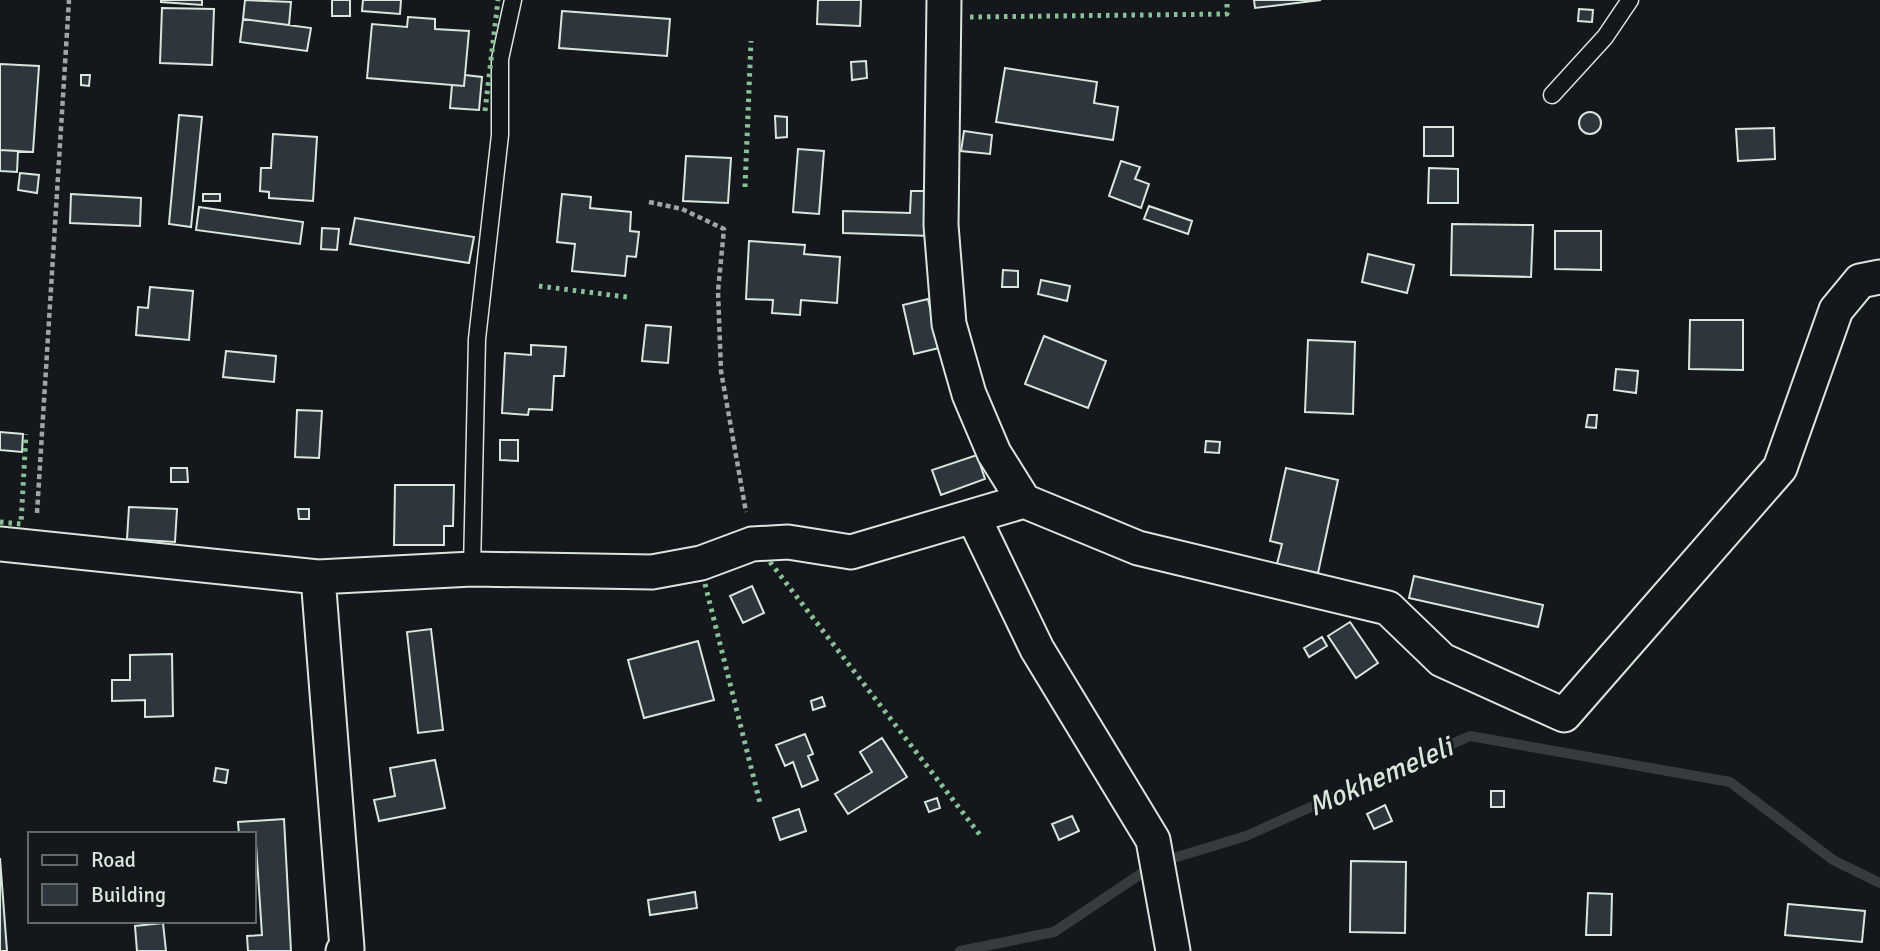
<svg xmlns="http://www.w3.org/2000/svg" width="1880" height="951" viewBox="0 0 1880 951" font-family="Signika,sans-serif">
<rect width="100%" height="100%" fill="#14181c"/>
<g fill="none" stroke-linecap="round" stroke-linejoin="round">
<path stroke="#363b3e" stroke-width="10" d="M 960,951 L 1054,932 L 1157,863 L 1246,836 L 1470,736 L 1730,782 L 1833,860 L 1880,883"/>
</g>
<path fill="#2c363c" stroke="#d8e6dc" stroke-width="2" d="M 161,0 L 202,0 L 202,5 L 161,2 Z
M 245,0 L 291,2 L 289,25 L 243,19 Z
M 332,0 L 350,0 L 350,16 L 332,16 Z
M 363,0 L 401,0 L 400,14 L 362,11 Z
M 818,0 L 861,0 L 860,26 L 817,24 Z
M 1254,0 L 1321,0 L 1255,8 Z
M 162,8 L 214,9 L 212,65 L 160,63 Z
M 1579,9 L 1593,10 L 1592,22 L 1578,21 Z
M 562,11 L 670,19 L 667,56 L 559,48 Z
M 408,17 L 435,19 L 435,29 L 469,31 L 464,86 L 367,78 L 372,24 L 407,27 Z
M 243,19 L 311,28 L 307,51 L 240,42 Z
M 866,61 L 867,78 L 852,80 L 851,62 Z
M 0,64 L 39,66 L 33,152 L 0,150 Z
M 1005,68 L 1097,82 L 1094,103 L 1118,107 L 1113,140 L 996,122 Z
M 81,75 L 90,75 L 89,86 L 81,85 Z
M 465,75 L 482,77 L 479,110 L 450,108 L 452,85 L 464,86 Z
M1579 123a11 11 0 1 1 22 0a11 11 0 1 1-22 0Z
M 179,115 L 202,117 L 191,227 L 169,224 Z
M 775,116 L 787,117 L 787,137 L 776,138 Z
M 1424,127 L 1453,127 L 1453,156 L 1424,156 Z
M 1774,128 L 1775,159 L 1738,161 L 1736,129 Z
M 964,131 L 992,135 L 990,154 L 961,151 Z
M 273,134 L 317,137 L 313,201 L 269,198 L 269,192 L 260,191 L 261,168 L 271,168 Z
M 798,149 L 824,151 L 819,214 L 793,212 Z
M 0,150 L 18,151 L 17,172 L 0,171 Z
M 686,156 L 731,158 L 728,203 L 683,201 Z
M 1121,161 L 1140,167 L 1135,179 L 1149,184 L 1141,208 L 1109,196 Z
M 1429,168 L 1458,169 L 1458,203 L 1428,203 Z
M 20,173 L 39,175 L 37,193 L 18,190 Z
M 911,191 L 932,191 L 931,236 L 843,233 L 843,211 L 910,213 Z
M 71,194 L 141,198 L 140,226 L 70,223 Z
M 203,194 L 220,194 L 220,201 L 203,201 Z
M 562,194 L 591,197 L 590,208 L 631,212 L 630,231 L 639,232 L 636,257 L 627,256 L 625,276 L 572,271 L 575,244 L 557,242 Z
M 1149,206 L 1192,221 L 1188,234 L 1144,219 Z
M 199,207 L 303,222 L 300,244 L 196,230 Z
M 355,218 L 474,237 L 469,263 L 350,244 Z
M 1452,224 L 1533,225 L 1531,277 L 1451,275 Z
M 322,228 L 339,229 L 337,250 L 321,249 Z
M 1555,231 L 1601,231 L 1601,270 L 1555,269 Z
M 749,241 L 805,245 L 804,254 L 840,257 L 837,303 L 801,300 L 800,315 L 772,313 L 773,300 L 746,299 Z
M 1368,254 L 1414,265 L 1407,293 L 1362,282 Z
M 1003,270 L 1018,271 L 1018,287 L 1002,287 Z
M 1041,280 L 1070,286 L 1067,301 L 1038,294 Z
M 150,287 L 193,291 L 189,340 L 136,335 L 138,307 L 148,308 Z
M 928,299 L 939,348 L 914,354 L 903,305 Z
M 1690,320 L 1743,320 L 1743,370 L 1689,369 Z
M 646,325 L 671,327 L 668,363 L 642,361 Z
M 1044,336 L 1106,361 L 1088,408 L 1025,384 Z
M 1308,340 L 1355,342 L 1353,414 L 1305,412 Z
M 531,345 L 566,347 L 564,376 L 554,376 L 552,410 L 529,409 L 528,415 L 502,413 L 505,353 L 531,355 Z
M 226,351 L 276,356 L 274,382 L 223,377 Z
M 1616,369 L 1638,371 L 1636,393 L 1614,390 Z
M 297,410 L 322,411 L 319,458 L 295,457 Z
M 1588,415 L 1597,415 L 1596,428 L 1586,427 Z
M 0,432 L 23,434 L 22,452 L 0,450 Z
M 500,440 L 518,440 L 518,461 L 500,460 Z
M 1206,441 L 1220,442 L 1219,453 L 1205,452 Z
M 977,455 L 985,479 L 941,495 L 932,470 Z
M 171,468 L 187,468 L 188,482 L 171,482 Z
M 1286,468 L 1338,480 L 1318,573 L 1277,564 L 1282,544 L 1270,541 Z
M 395,485 L 454,485 L 453,526 L 444,526 L 444,545 L 394,545 Z
M 129,507 L 177,509 L 175,542 L 127,539 Z
M 298,509 L 309,509 L 309,519 L 299,519 Z
M 1414,576 L 1543,605 L 1538,627 L 1409,598 Z
M 752,586 L 764,613 L 743,623 L 730,596 Z
M 1350,622 L 1378,663 L 1356,678 L 1328,636 Z
M 431,629 L 443,730 L 418,733 L 407,632 Z
M 1322,637 L 1327,646 L 1309,657 L 1304,648 Z
M 698,641 L 714,700 L 644,718 L 628,660 Z
M 172,654 L 173,716 L 145,717 L 145,700 L 112,701 L 112,680 L 130,680 L 130,655 Z
M 822,697 L 825,706 L 813,710 L 811,701 Z
M 805,734 L 813,754 L 808,756 L 818,780 L 802,787 L 793,762 L 785,766 L 776,745 Z
M 882,738 L 907,777 L 848,814 L 835,794 L 872,772 L 860,752 Z
M 435,760 L 445,808 L 379,821 L 374,800 L 395,796 L 390,768 Z
M 216,768 L 228,770 L 226,783 L 214,781 Z
M 1491,791 L 1504,791 L 1504,807 L 1491,807 Z
M 937,798 L 940,808 L 929,812 L 925,802 Z
M 1385,805 L 1392,821 L 1374,829 L 1367,814 Z
M 799,809 L 806,831 L 780,840 L 773,818 Z
M 1072,816 L 1079,831 L 1059,840 L 1052,824 Z
M 284,819 L 291,951 L 248,951 L 247,936 L 262,935 L 256,844 L 254,844 L 254,834 L 239,834 L 238,822 Z
M 0,858 L 7,951 L 0,951 Z
M 1351,861 L 1406,862 L 1405,933 L 1350,932 Z
M 695,892 L 697,908 L 650,915 L 648,900 Z
M 1588,893 L 1612,894 L 1611,935 L 1586,935 Z
M 1788,904 L 1865,911 L 1862,942 L 1785,935 Z
M 163,923 L 166,951 L 137,951 L 135,926 Z"/>
<g fill="none" stroke-linecap="round" stroke-linejoin="round">
<g stroke="#d8e6dc" stroke-width="19">
<path id="lane" d="M 1552,95 L 1605,37 L 1630,0
M 472,569 L 477,339 L 500,135 L 500,59 L 513,0"/>
</g>
<g stroke="#d8e6dc" stroke-width="37">
<path id="street" d="M 944,0 L 941,225 L 949,324 L 969,394 L 994,453 L 1024,501
M 973,516 L 1037,649 L 1153,840 L 1173,951
M 0,544 L 318,577 L 472,569 L 652,572 L 701,563 L 752,544 L 788,542 L 851,552 L 1024,501 L 1138,548 L 1388,608 L 1442,660 L 1564,715 L 1780,468 L 1836,310 L 1860,281 L 1880,277
M 318,577 L 347,948 L 343,951"/>
</g>
<path stroke="#9da8a2" stroke-width="4.5" stroke-dasharray="5 3.5" stroke-linecap="butt" d="M 649,202 L 682,209 L 724,229 L 718,291 L 721,371 L 746,512
M 37,513 L 69,0"/>
<use href="#lane" stroke="#14181c" stroke-width="16"/>
<use href="#street" stroke="#14181c" stroke-width="33"/>
<path stroke="#8ac095" stroke-width="5" stroke-dasharray="3.5 5" stroke-linecap="butt" d="M 970,17 L 1227,14 L 1227,0
M 485,111 L 498,0
M 745,187 L 751,41
M 539,286 L 627,297
M 0,522 L 21,524 L 26,434
M 770,562 L 980,835
M 705,584 L 760,803"/>
</g>
<g text-anchor="middle" stroke-width="5" stroke-linejoin="round" paint-order="stroke">
<g font-size="28" font-style="italic" fill="#d8e6dc" stroke="#14181c">
<text transform="translate(1380 776) rotate(-24)" y="10">Mokhemeleli</text>
</g>
</g>
<rect x="28" y="832" width="228" height="91" fill="#14181c" stroke="#626a69" stroke-width="2"/>
<rect x="42" y="855" width="35" height="10" fill="#14181c" stroke="#626a69" stroke-width="2"/>
<text x="91" y="867" font-size="21" fill="#d8e6dc">Road</text>
<rect x="42" y="884" width="35" height="21" fill="#2c363c" stroke="#626a69" stroke-width="2"/>
<text x="91" y="902" font-size="21" fill="#d8e6dc">Building</text>
</svg>
